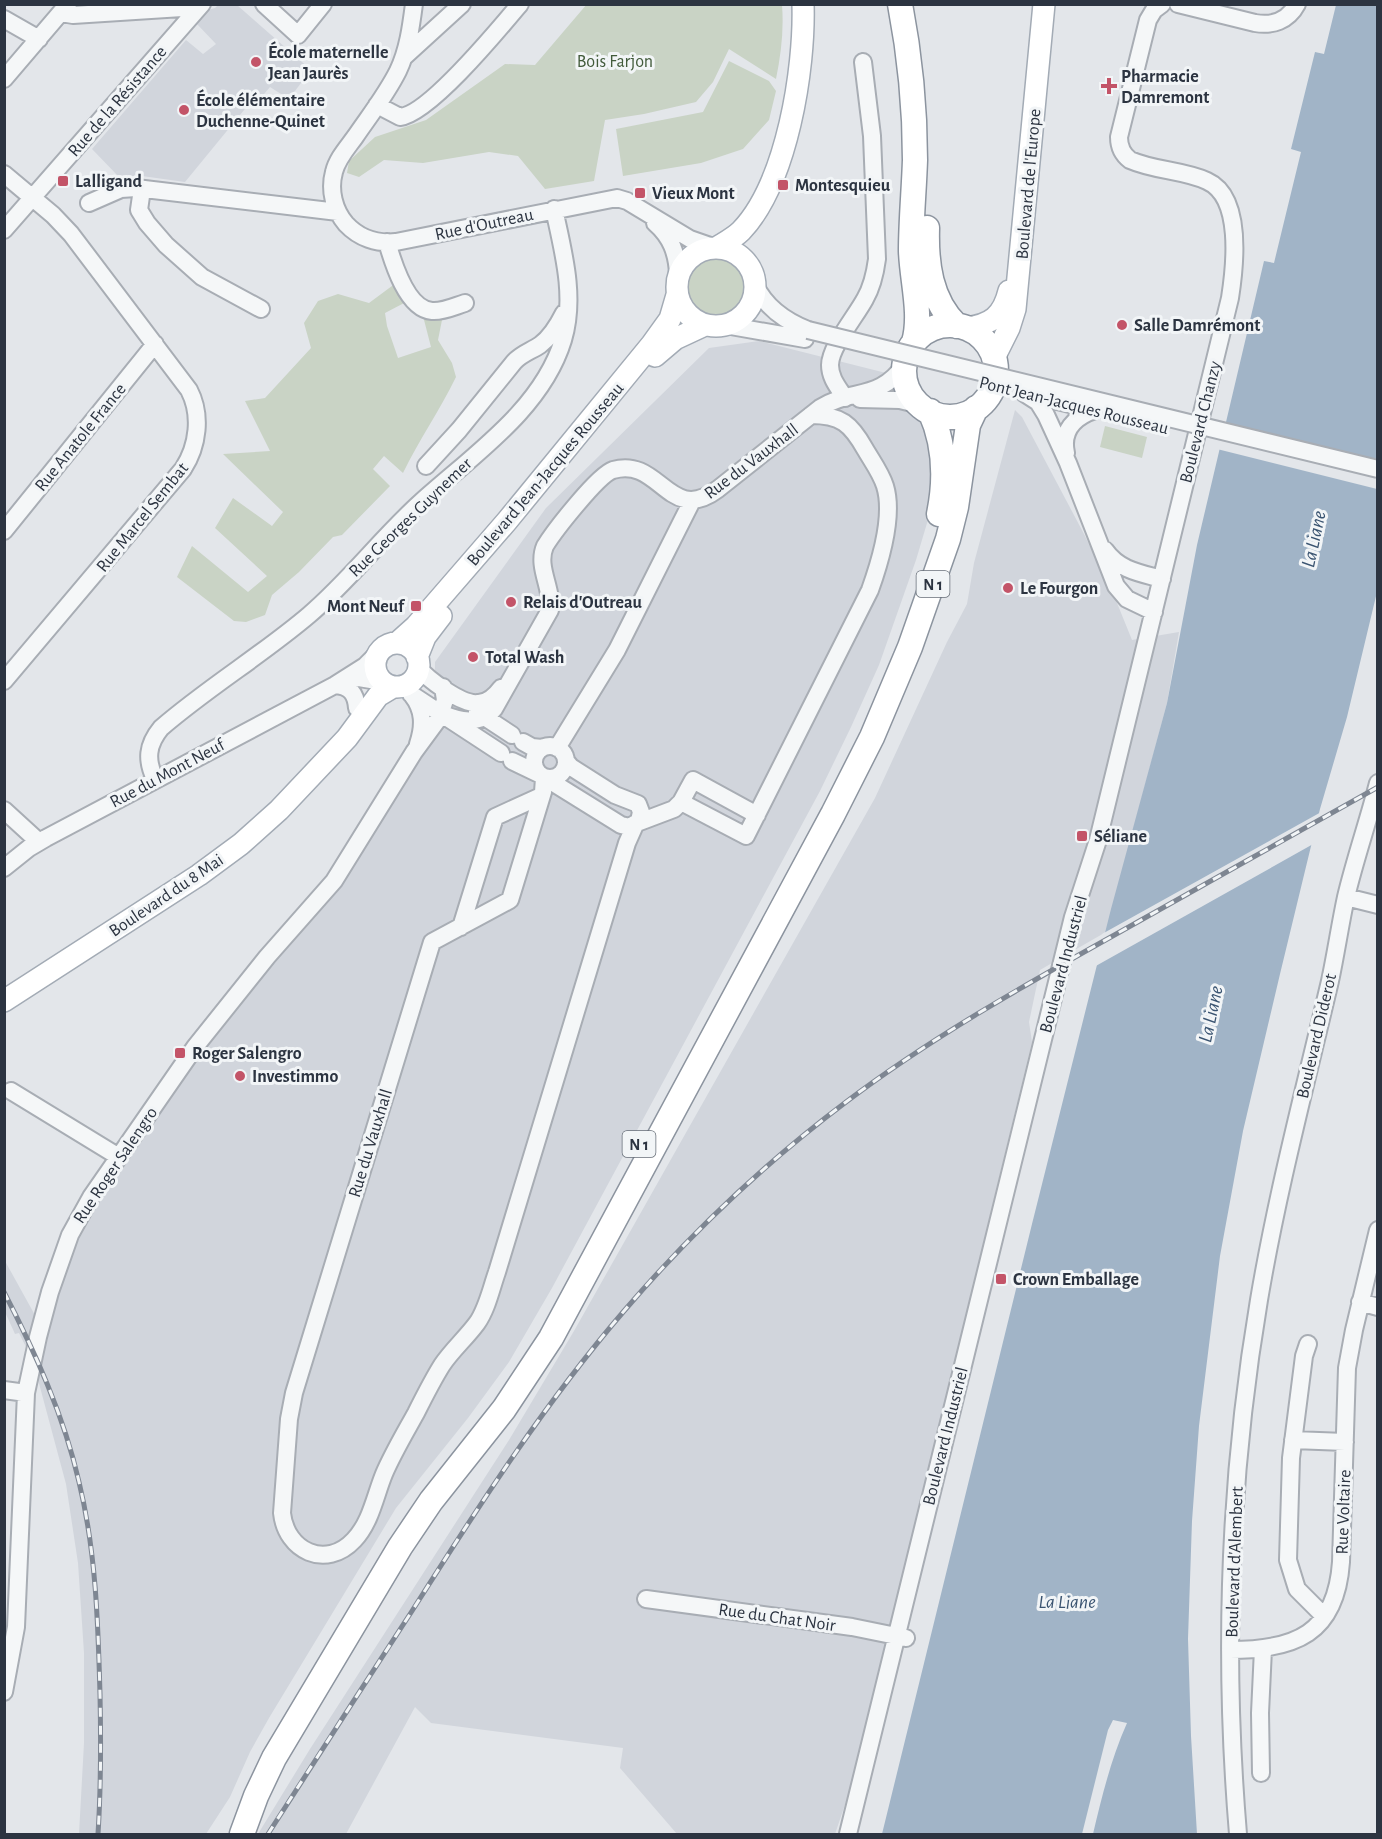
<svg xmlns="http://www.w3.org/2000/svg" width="1382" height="1839" viewBox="0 0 1382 1839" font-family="'Alegreya Sans',sans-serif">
<rect width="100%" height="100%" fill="#e3e6ea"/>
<path fill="#d1d5dc" d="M 218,5 L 237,5 L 310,69 L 307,75 L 289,99 L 270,87 L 253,107 L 249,104 L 185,182 L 142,176 L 119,177 L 92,149 L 186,40 L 203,54 L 216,44 L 196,23 L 208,10 L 215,8 Z
M 759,341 L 890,374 L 933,438 L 930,513 L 916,560 L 879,665 L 851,727 L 820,791 L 552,1288 L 509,1362 L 468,1418 L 396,1508 L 269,1718 L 250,1752 L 230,1797 L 206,1834 L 79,1834 L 84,1743 L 84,1653 L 78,1563 L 66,1484 L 33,1361 L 19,1333 L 15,1334 L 5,1312 L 5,1261 L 36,1317 L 119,1167 L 183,1074 L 434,736 L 435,662 L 546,508 L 709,348 Z
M 1015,410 L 1022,417 L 1084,534 L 1115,598 L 1132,640 L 1179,632 L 1167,703 L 1106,932 L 1040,970 L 1029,1022 L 1032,1042 L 853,1781 L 835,1834 L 677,1834 L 620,1768 L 623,1748 L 431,1723 L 415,1707 L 346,1834 L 258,1834 L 310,1749 L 509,1440 L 574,1331 L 875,798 L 947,642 L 967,604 L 974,563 Z"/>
<path fill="#c9d3c5" d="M 587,4 L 782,5 C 784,30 781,54 776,79 L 729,49 L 713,82 L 696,102 L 644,114 L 605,120 L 594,181 L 545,189 L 518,156 L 489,152 L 423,163 L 384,160 L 359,177 L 347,173 L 349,161 L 375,137 L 426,120 L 505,64 L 535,65 Z
M 729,61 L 769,81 L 776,91 L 769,120 L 743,149 L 701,163 L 623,176 L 616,129 L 703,112 Z
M685 286a31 31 0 1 1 62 0a31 31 0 1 1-62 0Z
M 396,283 L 406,302 L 385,313 L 387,326 L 398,358 L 431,347 L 423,316 L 442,320 L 438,340 L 452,363 L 456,377 C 440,410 419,440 403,473 L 384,456 L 373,469 L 390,486 L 342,535 L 333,537 L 299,572 L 272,595 L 265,615 L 246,622 L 234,621 L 177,577 L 192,546 L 248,592 L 267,576 L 215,528 L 233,498 L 272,526 L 283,512 L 223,454 L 270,451 L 245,401 L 265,398 L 311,348 L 304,323 L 318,301 L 338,294 L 369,303 Z
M 1105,426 L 1147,437 L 1142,458 L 1100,447 Z"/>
<path fill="#a1b4c7" d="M 1336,5 L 1377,5 L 1377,592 L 1347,717 L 1320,809 L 1280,974 L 1243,1131 L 1220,1256 L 1199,1426 L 1192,1521 L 1188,1639 L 1191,1736 L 1197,1834 L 1093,1834 C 1102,1796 1111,1759 1127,1723 L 1113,1720 L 1108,1730 L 1082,1834 L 882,1834 L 1032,1224 L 1111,909 L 1167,703 L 1197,545 L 1264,261 L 1274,263 L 1301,152 L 1291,149 L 1315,52 L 1324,54 Z"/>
<path fill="#e3e6ea" d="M 1223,422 L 1377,460 L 1377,489 L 1217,449 Z
M 1323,811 L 1315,843 L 1094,967 L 1102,934 Z"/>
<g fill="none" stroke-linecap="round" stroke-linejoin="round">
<g stroke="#a8adb4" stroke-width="20">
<path id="minor" d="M 264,4 L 298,35 L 323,4
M 414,4 C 411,27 408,50 398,71 C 386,95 370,115 355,137 C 347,148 337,159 334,172 C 329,190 334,210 346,224 C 359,238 377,244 396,242 L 617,198 L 627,201 L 690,239 L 713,247
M 1178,4 L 1255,23 C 1272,26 1288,21 1297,4
M 61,13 L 73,15 L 182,8 L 195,12
M 4,19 L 39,39
M 405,56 L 462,4
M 4,79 L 68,4
M 377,105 L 400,117 C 429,114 499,29 520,4
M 4,174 L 53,215 L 71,234 L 189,390 C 202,415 198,446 183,469 L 4,681
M 142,189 L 139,210 L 147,223 L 166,245 L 202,277 L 261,309
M 89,203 L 121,189 L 136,188 L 338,212
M 655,223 C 671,237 677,253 678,274
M 4,230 L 202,4
M 387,242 C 393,263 407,309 432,311 C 443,312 455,306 465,303
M 755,285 C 766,308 785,321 808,330
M 725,325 L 805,339
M 1024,393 L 1038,402 L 1046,415 L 1068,463 L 1116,586 L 1127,599 L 1154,612
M 1028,394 L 1095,410
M 845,398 C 838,387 830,378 830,365 C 830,347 856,316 865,299 C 872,287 875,274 877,259 L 872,136 L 863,62
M 860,399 L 900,400 L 920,405
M 1066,453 C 1061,431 1074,417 1095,410
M 426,466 L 459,430 L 514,362 C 521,354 531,351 540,345 C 551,337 558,325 564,313
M 4,531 L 155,344
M 1105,550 C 1119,570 1139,573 1162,579
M 418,667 C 427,679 462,705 478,703 C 488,703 495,696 501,688
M 344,681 L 359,678 L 383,682
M 335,685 C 350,686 356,694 357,708
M 411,694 L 501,753
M 412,695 C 424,710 424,726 418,744
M 477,712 L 512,735
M 441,713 C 459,721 480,726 494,709 L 550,610 C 553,588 536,567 545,546 C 555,530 598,475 613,470 C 660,456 669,526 718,489 L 820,408 C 851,388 880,401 905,364
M 523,742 L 532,747 L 542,748
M534 762a16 16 0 1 1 32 0a16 16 0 1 1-32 0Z
M 557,748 L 617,650 L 692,501
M 512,761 L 539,774
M 544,778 L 543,792 L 510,900 L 432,942 L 294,1393 L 289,1419 L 282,1513 C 286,1551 326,1570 354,1540 C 371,1522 375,1496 384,1474 C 393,1453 405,1433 416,1413 C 424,1397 432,1381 442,1365 C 452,1350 466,1338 477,1323 C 487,1309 491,1289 497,1272 L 627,843 L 635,825
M 155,779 C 146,760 147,745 161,728 C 207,688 262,655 309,615 C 350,580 382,537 421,502 C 473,455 542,409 563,340 C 576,297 563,251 554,209
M 547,779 L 621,825 L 630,827 L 639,821 L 641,812 L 638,804 L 615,795 L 571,767 L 566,761
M 681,802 L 746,836 L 870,590 C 880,562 894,515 885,486 C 881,473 872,461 865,449 C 851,424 841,415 811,415
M 4,810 L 39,842
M 637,823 L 674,809 L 681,802 L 693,780 L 757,815
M 4,868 L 29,848 L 46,838 L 335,685 L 365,666 L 378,653
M 1346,897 L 1378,905
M 461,927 L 495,817 L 541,796
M 11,1091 L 119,1157
M 1360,1302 L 1378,1307
M 1308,1344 L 1304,1356 L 1291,1458 L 1288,1560 L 1297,1589 L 1324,1616
M 4,1390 L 26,1393
M 1293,1440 L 1345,1442
M 646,1599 L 852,1627 L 906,1638
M 1230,1650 C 1295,1650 1336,1634 1341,1562 L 1347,1368 L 1354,1330 L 1378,1230
M 4,1692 L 16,1627 L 26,1393 L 38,1337 L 50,1292 L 70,1235 L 91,1197 L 195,1047 L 267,957 L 334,881 L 414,752 L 439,718 L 445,700 L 443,687
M 1261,1773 L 1260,1713 L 1263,1649
M 848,1834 L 1073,917 L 1098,840 L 1230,298 C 1235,266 1243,197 1207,181 C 1183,170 1155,171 1130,160 C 1122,154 1119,147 1119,137 L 1148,20 L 1154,10 L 1162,4
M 1238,1834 C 1223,1656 1229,1477 1259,1300 C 1277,1193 1305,1087 1330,981 C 1336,953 1340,925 1346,897 C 1355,859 1368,822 1378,783"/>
</g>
<g stroke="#a3abb5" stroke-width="24">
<path id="major" d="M 718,247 C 726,242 735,237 741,231 C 787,183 805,69 803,4
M677 287a39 39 0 1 1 78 0a39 39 0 1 1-78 0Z
M 966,328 C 991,325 1003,316 1009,291
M 655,356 L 675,339 L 705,325
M 994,358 L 1009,328 L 1015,309 L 1044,4
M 397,643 L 416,626 L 507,521 L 652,344 L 670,319 L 677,295
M375 665a22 22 0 1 1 44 0a22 22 0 1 1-44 0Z
M 417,657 L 425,637 L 441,616
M 4,1001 L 199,875 L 241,844 L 279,810 L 347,738 L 378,696 L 393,687"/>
</g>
<g stroke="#8c949f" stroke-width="27">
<path id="highway" d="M 900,4 C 910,56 915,108 915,160 C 914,190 911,221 911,251 C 912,281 922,314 914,342
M 927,228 C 926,263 930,300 957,326
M904 371a46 46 0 1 1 92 0a46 46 0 1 1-92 0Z
M 930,411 C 945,444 946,480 939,514
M 242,1834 L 256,1796 L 274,1758 L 400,1547 L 431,1501 L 504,1409 L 551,1338 L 833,814 L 872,737 L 910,647 L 948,539 L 956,507 L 968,425 L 976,408"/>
</g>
<use href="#minor" stroke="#f5f7f8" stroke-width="16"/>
<use href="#major" stroke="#fff" stroke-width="21"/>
<use href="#highway" stroke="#fff" stroke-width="24"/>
<g stroke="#7e8692" stroke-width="5">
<path id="rail" d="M 4,1292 C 35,1352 64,1416 79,1482 C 96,1552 98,1622 100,1694 C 101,1741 101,1787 98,1834
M 268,1834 C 315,1760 364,1685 412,1611 C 478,1507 544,1404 624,1311 C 690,1234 765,1163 846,1102 C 932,1037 1025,985 1118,933 C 1205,884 1291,836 1378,787"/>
</g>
<use href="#rail" stroke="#f2f5f7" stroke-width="3" stroke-dasharray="9" stroke-linecap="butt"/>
<g stroke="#a8adb4" stroke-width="20" stroke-linecap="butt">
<path id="minor-bridge" d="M 808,330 L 1378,469"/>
</g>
<use href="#minor-bridge" stroke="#f5f7f8" stroke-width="16"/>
</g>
<g fill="#c35468" stroke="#f2f5f7" stroke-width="2">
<circle cx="256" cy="62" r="6"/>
<path d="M1106 77h6v6h6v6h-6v6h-6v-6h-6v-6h6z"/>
<circle cx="184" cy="110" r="6"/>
<rect x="57" y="175" width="12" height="12" rx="3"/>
<rect x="777" y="179" width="12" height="12" rx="3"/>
<rect x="634" y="187" width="12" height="12" rx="3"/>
<circle cx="1122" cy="325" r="6"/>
<circle cx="1008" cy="588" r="6"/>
<circle cx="511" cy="602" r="6"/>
<rect x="410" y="600" width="12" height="12" rx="3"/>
<circle cx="473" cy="657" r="6"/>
<rect x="1076" y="830" width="12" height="12" rx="3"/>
<rect x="174" y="1047" width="12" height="12" rx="3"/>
<circle cx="240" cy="1076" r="6"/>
<rect x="995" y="1273" width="12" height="12" rx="3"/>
</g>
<g text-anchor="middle" stroke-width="6" stroke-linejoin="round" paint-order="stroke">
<g fill="#f2f5f7" stroke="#676e78" stroke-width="1.5">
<rect x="916.5" y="571" width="33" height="26" rx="4.5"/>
<rect x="622.5" y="1131" width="33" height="26" rx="4.5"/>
</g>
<g font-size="16" font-weight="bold" fill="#2c3441">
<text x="933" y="590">N 1</text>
<text x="639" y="1150">N 1</text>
</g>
<g font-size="18" font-weight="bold" fill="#2c3441" stroke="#f2f5f7" text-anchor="start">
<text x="268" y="58">École maternelle<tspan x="268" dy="21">Jean Jaurès</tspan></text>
<text x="1121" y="82">Pharmacie<tspan x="1121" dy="21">Damremont</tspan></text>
<text x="196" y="106">École élémentaire<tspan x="196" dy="21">Duchenne-Quinet</tspan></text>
<text x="75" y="187">Lalligand</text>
<text x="795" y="191">Montesquieu</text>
<text x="652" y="199">Vieux Mont</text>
<text x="1134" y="331">Salle Damrémont</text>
<text x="1020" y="594">Le Fourgon</text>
<text x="523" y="608">Relais d'Outreau</text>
<text x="404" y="612" text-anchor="end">Mont Neuf</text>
<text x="485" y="663">Total Wash</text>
<text x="1094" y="842">Séliane</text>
<text x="192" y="1059">Roger Salengro</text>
<text x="252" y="1082">Investimmo</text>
<text x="1013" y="1285">Crown Emballage</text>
</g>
<g font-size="18" fill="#425b3b" stroke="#f2f5f7">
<text x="615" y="67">Bois Farjon</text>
</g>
<g font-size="18" fill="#2c3441" stroke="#f2f5f7">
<text transform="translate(117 101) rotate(-49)" y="6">Rue de la Résistance</text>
<text transform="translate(1028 184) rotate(-85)" y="6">Boulevard de l'Europe</text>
<text transform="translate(484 224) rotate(-12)" y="6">Rue d'Outreau</text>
<text transform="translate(1074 405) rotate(14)" y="6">Pont Jean-Jacques Rousseau</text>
<text transform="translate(1200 422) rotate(-76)" y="6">Boulevard Chanzy</text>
<text transform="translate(80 437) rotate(-51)" y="6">Rue Anatole France</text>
<text transform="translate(751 461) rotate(-37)" y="6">Rue du Vauxhall</text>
<text transform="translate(545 474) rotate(-50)" y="6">Boulevard Jean-Jacques Rousseau</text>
<text transform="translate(142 517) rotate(-51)" y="6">Rue Marcel Sembat</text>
<text transform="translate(410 517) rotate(-44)" y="6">Rue Georges Guynemer</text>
<text transform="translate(167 773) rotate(-28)" y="6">Rue du Mont Neuf</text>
<text transform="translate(166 895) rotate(-34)" y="6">Boulevard du 8 Mai</text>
<text transform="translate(1063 964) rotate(-75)" y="6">Boulevard Industriel</text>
<text transform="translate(1316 1036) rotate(-77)" y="6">Boulevard Diderot</text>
<text transform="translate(370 1143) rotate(-73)" y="6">Rue du Vauxhall</text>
<text transform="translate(115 1165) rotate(-56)" y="6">Rue Roger Salengro</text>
<text transform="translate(945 1436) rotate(-76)" y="6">Boulevard Industriel</text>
<text transform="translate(1343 1512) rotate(-88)" y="6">Rue Voltaire</text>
<text transform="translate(1234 1562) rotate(-88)" y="6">Boulevard d'Alembert</text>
<text transform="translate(777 1617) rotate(8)" y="6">Rue du Chat Noir</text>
</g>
<g font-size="20" font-style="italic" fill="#3a5471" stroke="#f2f5f7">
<text transform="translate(1313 539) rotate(-78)" y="7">La Liane</text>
<text transform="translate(1210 1014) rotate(-78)" y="7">La Liane</text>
<text x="1067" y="1608">La Liane</text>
</g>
</g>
<rect width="1382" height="1839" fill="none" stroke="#2c3441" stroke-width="12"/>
</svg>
